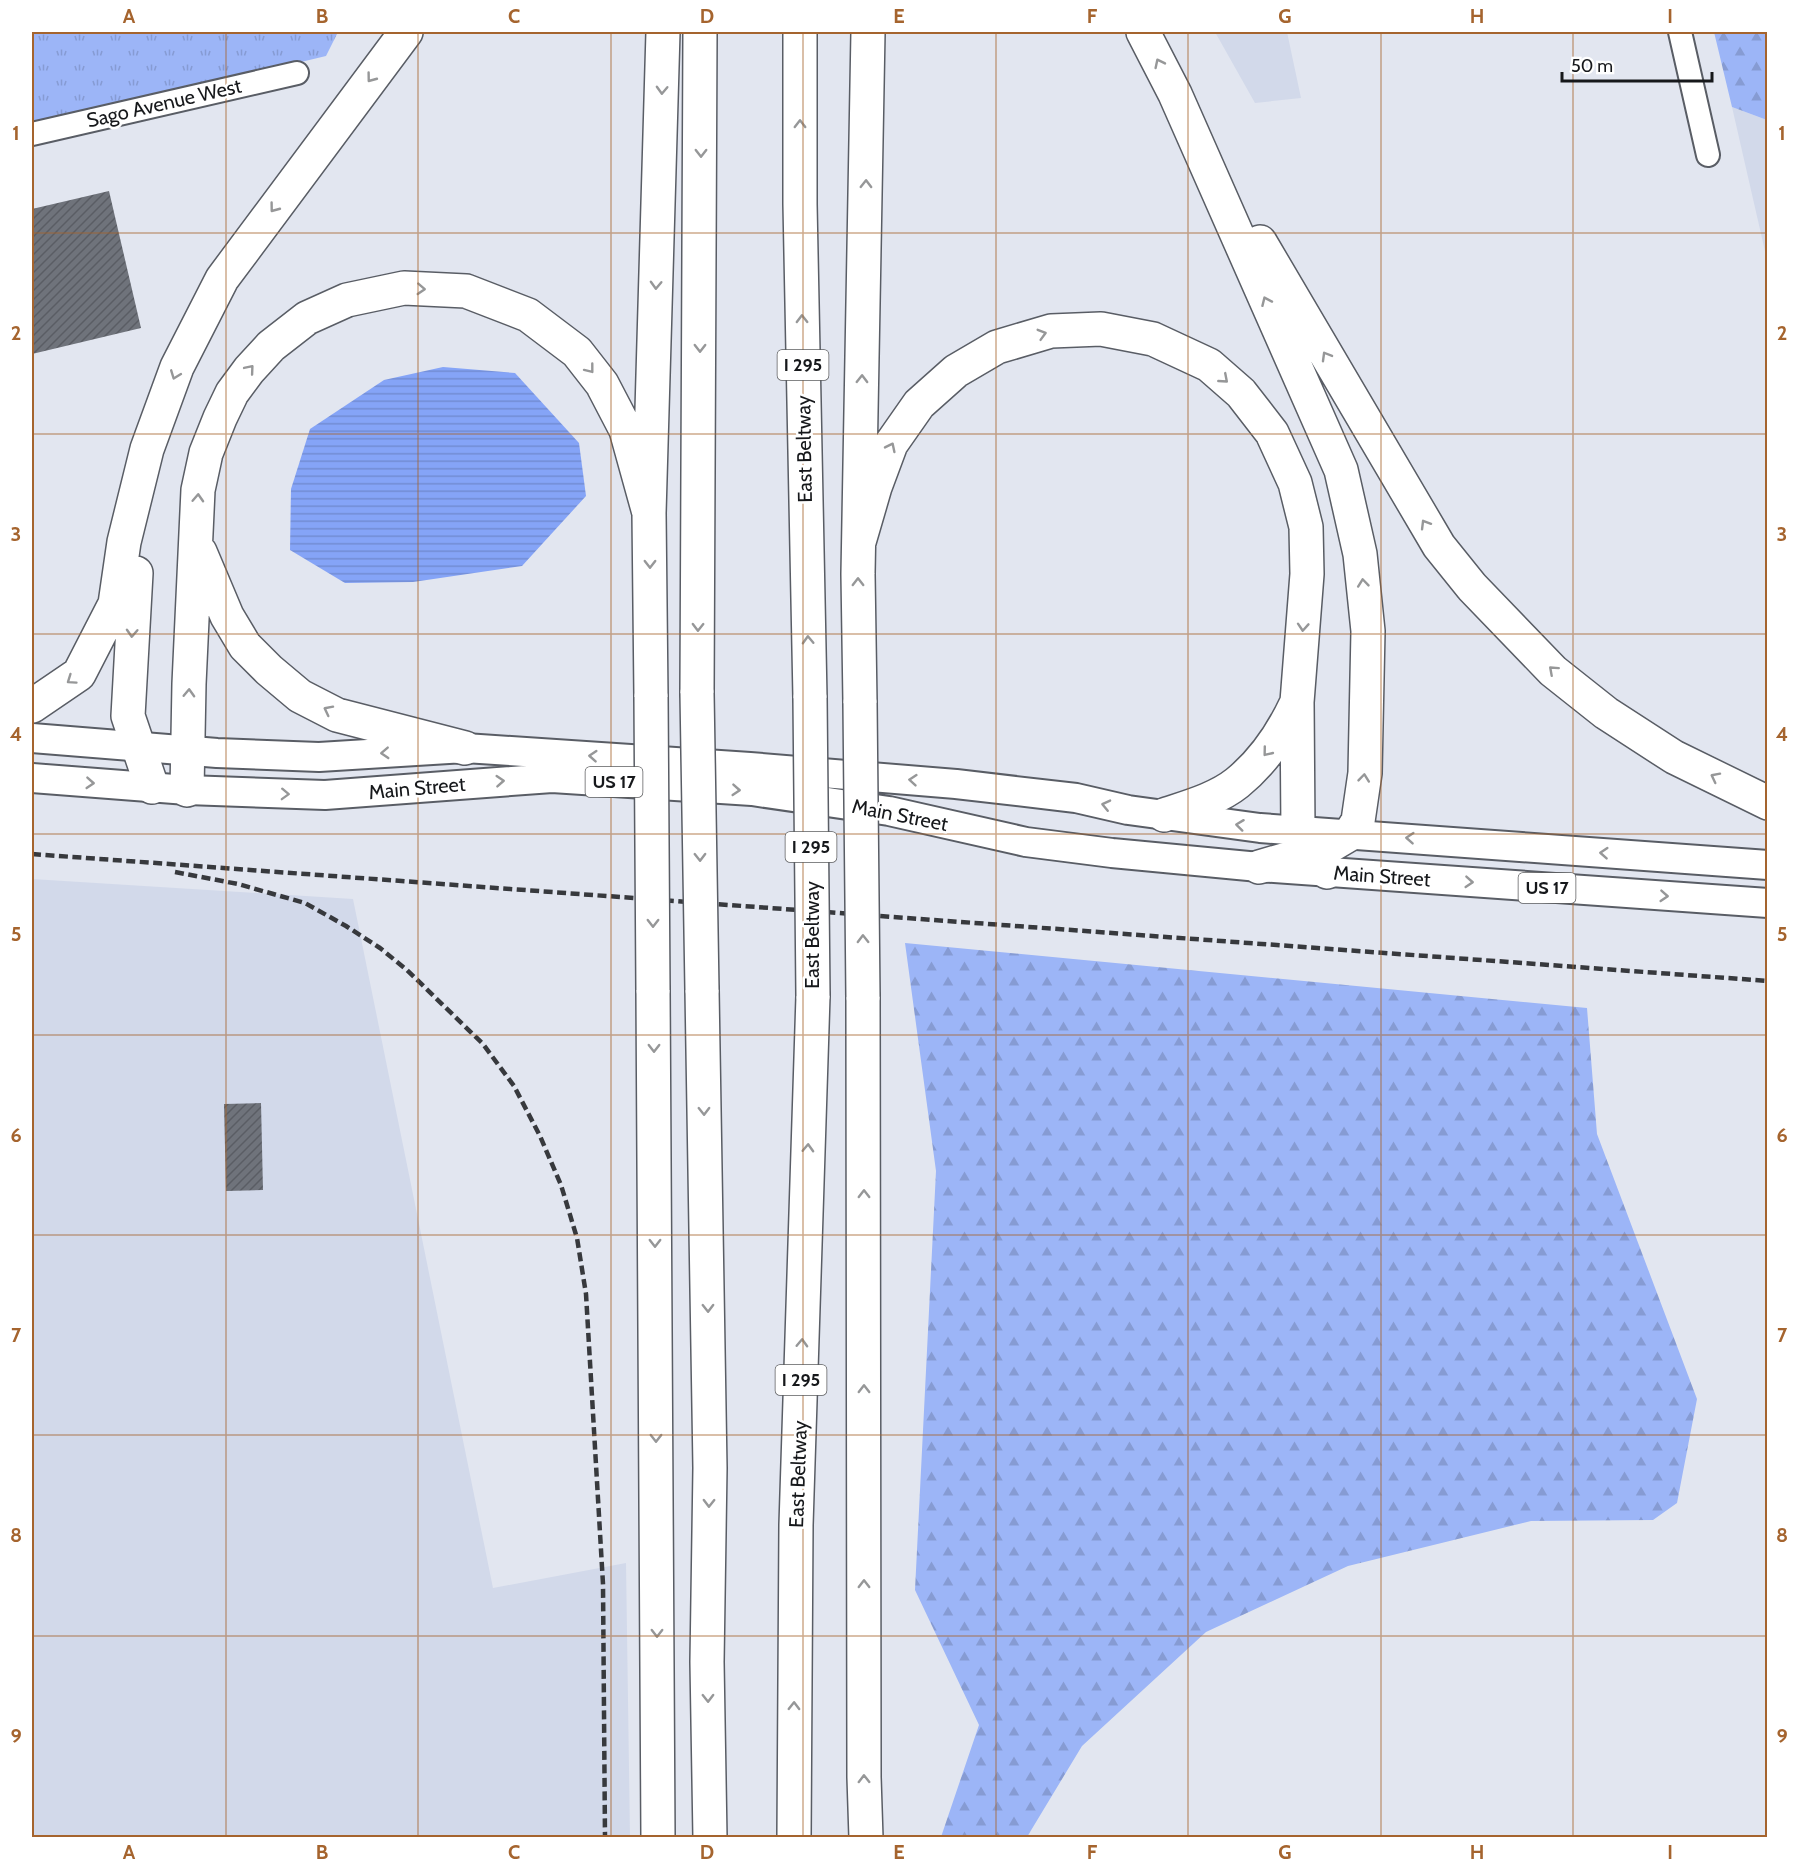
<svg xmlns="http://www.w3.org/2000/svg" width="1799" height="1869" viewBox="0 0 1799 1869" font-family="Cabin,sans-serif">
<defs>
<pattern id="grass-tufts" width="24" height="20" patternUnits="userSpaceOnUse" patternTransform="scale(1.5)"><rect width="24" height="20" fill="#9cb5f7"/><path d="M3 7l-1-3M5 7V3M7 7l1-3M15 17l-1-3M17 17v-4M19 17l1-3" fill="none" stroke="#869bd3"/></pattern>
<pattern id="forest-firs" width="22" height="20" patternUnits="userSpaceOnUse" patternTransform="scale(1.5)"><rect width="22" height="20" fill="#9cb5f7"/><path d="M5 1l3.5 6h-7zM16 11l3.5 6h-7z" fill="#869bd3"/></pattern>
<pattern id="water-rules" width="6" height="5" patternUnits="userSpaceOnUse" patternTransform="scale(1.5)"><rect width="6" height="5" fill="#85a4f7"/><path d="M0 2.5h6" fill="none" stroke="#728cd3"/></pattern>
<pattern id="building-hatch" width="6" height="6" patternUnits="userSpaceOnUse" patternTransform="scale(1.5)"><rect width="6" height="6" fill="#6f737b"/><path d="M-1 1l2-2M0 6l6-6M5 7l2-2" fill="none" stroke="#5a5d64"/></pattern>
</defs>
<rect width="100%" height="100%" fill="#e2e6f0"/>
<path fill="#d2d9ea" d="M 1215,32 L 1287,32 L 1301,98 L 1255,103 Z
M 1732,107 L 1767,120 L 1767,260 Z
M 32,879 L 353,899 L 493,1588 L 626,1563 L 630,1837 L 32,1837 Z"/>
<path fill="url(#grass-tufts)" d="M 32,32 L 338,32 L 326,56 L 32,126 Z"/>
<path fill="url(#forest-firs)" d="M 1714,32 L 1767,32 L 1767,120 L 1732,107 Z
M 905,943 L 1587,1008 L 1597,1134 L 1697,1399 L 1677,1503 L 1653,1520 L 1531,1521 L 1348,1566 L 1206,1632 L 1082,1746 L 1027,1837 L 941,1837 L 979,1725 L 915,1590 L 936,1171 Z"/>
<path fill="url(#water-rules)" d="M 443,367 L 515,373 L 579,443 L 586,496 L 522,566 L 413,582 L 345,583 L 290,550 L 291,489 L 310,429 L 384,380 Z"/>
<path fill="url(#building-hatch)" d="M 109,191 L 141,328 L 32,354 L 32,209 Z
M 261,1103 L 263,1190 L 226,1191 L 224,1104 Z"/>
<g fill="none" stroke-linecap="round" stroke-linejoin="round">
<g stroke="#595d65" stroke-width="26">
<path id="minor" d="M 1680,32 L 1708,155
M 32,134 L 297,73"/>
</g>
<g stroke="#595d65" stroke-width="32">
<path id="major" d="M 32,738 L 217,753 L 319,757 L 465,748 L 750,767 L 956,784 L 1076,798 L 1128,810 L 1260,828 L 1768,865
M 32,778 L 187,790 L 325,795 L 552,778 L 752,791 L 889,811 L 1026,842 L 1112,853 L 1259,867 L 1768,903"/>
</g>
<g stroke="#595d65" stroke-width="36">
<path id="highway" d="M 800,32 L 800,204 L 810,698
M 1143,32 L 1175,94 L 1341,470 L 1360,554 L 1368,631 L 1365,773 L 1358,821 L 1350,834 L 1328,847 L 1259,867
M 1260,242 L 1439,546 L 1472,587 L 1553,671 L 1606,713 L 1674,757 L 1768,803
M 859,542 L 875,487 L 891,444 L 919,404 L 956,371 L 997,347 L 1051,331 L 1101,329 L 1153,339 L 1209,365 L 1241,393 L 1272,433 L 1295,483 L 1306,527 L 1307,574 L 1297,702 L 1298,831 L 1310,853 L 1327,872
M 200,552 L 227,616 L 245,646 L 269,670 L 300,696 L 337,715 L 465,748
M 136,573 L 128,716 L 152,787
M 697,693 L 700,32
M 651,697 L 649,513 L 663,32
M 860,703 L 858,574 L 868,32
M 32,706 L 79,674 L 115,604 L 124,542 L 147,449 L 177,367 L 222,279 L 406,32
M 187,790 L 189,684 L 198,490 L 206,453 L 220,418 L 232,393 L 249,370 L 271,346 L 307,318 L 347,300 L 404,288 L 466,291 L 528,315 L 577,352 L 602,384 L 626,430 L 649,513
M 1164,815 C 1188,807 1217,799 1237,783 C 1264,761 1282,734 1296,704
M 653,990 L 658,1838
M 702,990 L 710,1468 L 707,1662 L 710,1838
M 863,997 L 864,1777 L 866,1838
M 794,1838 L 796,1525 L 813,996"/>
</g>
<use href="#minor" stroke="#fff" stroke-width="22"/>
<use href="#major" stroke="#fff" stroke-width="28"/>
<use href="#highway" stroke="#fff" stroke-width="33"/>
<path stroke="#37393d" stroke-width="4.5" stroke-dasharray="9 4.5" stroke-linecap="butt" d="M 32,854 L 1768,981
M 175,872 L 238,884 L 305,903 L 346,926 L 380,948 L 407,970 L 483,1044 L 514,1086 L 540,1136 L 561,1185 L 577,1238 L 586,1294 L 603,1584 L 605,1838"/>
<g stroke="#595d65" stroke-width="36" stroke-linecap="butt">
<path id="highway-bridge" d="M 697,693 L 702,990
M 651,697 L 653,990
M 810,698 L 813,996
M 860,703 L 863,997"/>
</g>
<use href="#highway-bridge" stroke="#fff" stroke-width="33"/>
</g>
<defs><path id="oneway-chevron" d="M-2-3.5L2.5 0L-2 3.5" fill="none" stroke-width="1.6" stroke-linecap="round" stroke-linejoin="round" transform="scale(1.5)"/></defs>
<g stroke="#969798">
<use href="#oneway-chevron" transform="translate(1159 63) rotate(-116)"/>
<use href="#oneway-chevron" transform="translate(371 78) rotate(127)"/>
<use href="#oneway-chevron" transform="translate(662 90) rotate(92)"/>
<use href="#oneway-chevron" transform="translate(800 124) rotate(-90)"/>
<use href="#oneway-chevron" transform="translate(701 153) rotate(90)"/>
<use href="#oneway-chevron" transform="translate(866 184) rotate(-89)"/>
<use href="#oneway-chevron" transform="translate(274 208) rotate(127)"/>
<use href="#oneway-chevron" transform="translate(656 285) rotate(92)"/>
<use href="#oneway-chevron" transform="translate(421 289) rotate(3)"/>
<use href="#oneway-chevron" transform="translate(1266 301) rotate(-114)"/>
<use href="#oneway-chevron" transform="translate(802 319) rotate(-91)"/>
<use href="#oneway-chevron" transform="translate(1042 334) rotate(-16)"/>
<use href="#oneway-chevron" transform="translate(700 348) rotate(90)"/>
<use href="#oneway-chevron" transform="translate(1326 356) rotate(-120)"/>
<use href="#oneway-chevron" transform="translate(250 369) rotate(-50)"/>
<use href="#oneway-chevron" transform="translate(590 369) rotate(52)"/>
<use href="#oneway-chevron" transform="translate(175 375) rotate(111)"/>
<use href="#oneway-chevron" transform="translate(862 379) rotate(-89)"/>
<use href="#oneway-chevron" transform="translate(1224 379) rotate(41)"/>
<use href="#oneway-chevron" transform="translate(891 447) rotate(-64)"/>
<use href="#oneway-chevron" transform="translate(198 498) rotate(-87)"/>
<use href="#oneway-chevron" transform="translate(1425 524) rotate(-121)"/>
<use href="#oneway-chevron" transform="translate(650 564) rotate(90)"/>
<use href="#oneway-chevron" transform="translate(858 582) rotate(-90)"/>
<use href="#oneway-chevron" transform="translate(1363 583) rotate(-96)"/>
<use href="#oneway-chevron" transform="translate(698 627) rotate(91)"/>
<use href="#oneway-chevron" transform="translate(1303 627) rotate(94)"/>
<use href="#oneway-chevron" transform="translate(132 633) rotate(93)"/>
<use href="#oneway-chevron" transform="translate(808 640) rotate(-92)"/>
<use href="#oneway-chevron" transform="translate(1553 670) rotate(-138)"/>
<use href="#oneway-chevron" transform="translate(71 680) rotate(145)"/>
<use href="#oneway-chevron" transform="translate(189 693) rotate(-88)"/>
<use href="#oneway-chevron" transform="translate(328 710) rotate(-153)"/>
<use href="#oneway-chevron" transform="translate(1267 752) rotate(129)"/>
<use href="#oneway-chevron" transform="translate(385 753) rotate(177)"/>
<use href="#oneway-chevron" transform="translate(593 756) rotate(-176)"/>
<use href="#oneway-chevron" transform="translate(1715 777) rotate(-153)"/>
<use href="#oneway-chevron" transform="translate(1364 778) rotate(-84)"/>
<use href="#oneway-chevron" transform="translate(913 780) rotate(-175)"/>
<use href="#oneway-chevron" transform="translate(500 781) rotate(-4)"/>
<use href="#oneway-chevron" transform="translate(90 783) rotate(4)"/>
<use href="#oneway-chevron" transform="translate(736 790) rotate(4)"/>
<use href="#oneway-chevron" transform="translate(285 794) rotate(2)"/>
<use href="#oneway-chevron" transform="translate(1106 805) rotate(-167)"/>
<use href="#oneway-chevron" transform="translate(1240 825) rotate(-173)"/>
<use href="#oneway-chevron" transform="translate(1410 838) rotate(-176)"/>
<use href="#oneway-chevron" transform="translate(1604 853) rotate(-176)"/>
<use href="#oneway-chevron" transform="translate(700 857) rotate(89)"/>
<use href="#oneway-chevron" transform="translate(1469 882) rotate(4)"/>
<use href="#oneway-chevron" transform="translate(1664 896) rotate(4)"/>
<use href="#oneway-chevron" transform="translate(653 923) rotate(90)"/>
<use href="#oneway-chevron" transform="translate(863 939) rotate(-91)"/>
<use href="#oneway-chevron" transform="translate(654 1048) rotate(90)"/>
<use href="#oneway-chevron" transform="translate(704 1111) rotate(89)"/>
<use href="#oneway-chevron" transform="translate(808 1148) rotate(-88)"/>
<use href="#oneway-chevron" transform="translate(864 1194) rotate(-90)"/>
<use href="#oneway-chevron" transform="translate(655 1243) rotate(90)"/>
<use href="#oneway-chevron" transform="translate(708 1308) rotate(89)"/>
<use href="#oneway-chevron" transform="translate(802 1343) rotate(-88)"/>
<use href="#oneway-chevron" transform="translate(864 1389) rotate(-90)"/>
<use href="#oneway-chevron" transform="translate(656 1438) rotate(90)"/>
<use href="#oneway-chevron" transform="translate(709 1503) rotate(91)"/>
<use href="#oneway-chevron" transform="translate(864 1584) rotate(-90)"/>
<use href="#oneway-chevron" transform="translate(657 1633) rotate(90)"/>
<use href="#oneway-chevron" transform="translate(708 1698) rotate(89)"/>
<use href="#oneway-chevron" transform="translate(794 1706) rotate(-89)"/>
<use href="#oneway-chevron" transform="translate(864 1779) rotate(-91)"/>
</g>
<path fill="none" stroke="#a5642e" stroke-width="1.5" stroke-opacity="0.55" d="M 226,32 L 226,1838M 418,32 L 418,1838M 611,32 L 611,1838M 803,32 L 803,1838M 996,32 L 996,1838M 1188,32 L 1188,1838M 1381,32 L 1381,1838M 1573,32 L 1573,1838M 32,233 L 1768,233M 32,434 L 1768,434M 32,634 L 1768,634M 32,834 L 1768,834M 32,1035 L 1768,1035M 32,1235 L 1768,1235M 32,1435 L 1768,1435M 32,1636 L 1768,1636"/>
<g text-anchor="middle" stroke-width="5" stroke-linejoin="round" paint-order="stroke">
<g fill="#fff" stroke="#5c5d5f" stroke-width="1.5">
<rect x="777.5" y="350" width="51" height="30" rx="4.5"/>
<rect x="585.5" y="767" width="57" height="30" rx="4.5"/>
<rect x="785.5" y="832" width="51" height="30" rx="4.5"/>
<rect x="1518.5" y="873" width="57" height="30" rx="4.5"/>
<rect x="775.5" y="1365" width="51" height="30" rx="4.5"/>
</g>
<g font-size="18" font-weight="bold" fill="#16181b">
<text x="803" y="371">I 295</text>
<text x="614" y="788">US 17</text>
<text x="811" y="853">I 295</text>
<text x="1547" y="894">US 17</text>
<text x="801" y="1386">I 295</text>
</g>
<g font-size="20" fill="#16181b" stroke="#fff">
<text transform="translate(164 103) rotate(-13)" y="7">Sago Avenue West</text>
<text transform="translate(804 449) rotate(-91)" y="7">East Beltway</text>
<text transform="translate(417 788) rotate(-5)" y="7">Main Street</text>
<text transform="translate(900 815) rotate(11)" y="7">Main Street</text>
<text transform="translate(1382 876) rotate(4)" y="7">Main Street</text>
<text transform="translate(812 935) rotate(-90)" y="7">East Beltway</text>
<text transform="translate(798 1474) rotate(-88)" y="7">East Beltway</text>
</g>
</g>
<rect width="1799" height="1869" fill="none" stroke="#ffffff" stroke-width="66"/>
<path d="M1562 72v9h150v-9" fill="none" stroke="#16181b" stroke-width="3"/>
<text x="1571" y="72" font-size="18" fill="#16181b" stroke="#ffffff" stroke-width="4.5" paint-order="stroke">50 m</text>
<rect x="33" y="33" width="1733" height="1803" fill="none" stroke="#a5642e" stroke-width="2"/>
<g font-size="20" text-anchor="middle" font-weight="bold" fill="#a5642e">
<text x="129" y="23">A</text>
<text x="322" y="23">B</text>
<text x="514" y="23">C</text>
<text x="707" y="23">D</text>
<text x="899" y="23">E</text>
<text x="1092" y="23">F</text>
<text x="1285" y="23">G</text>
<text x="1477" y="23">H</text>
<text x="1670" y="23">I</text>
<text x="16" y="140">1</text>
<text x="1782" y="140">1</text>
<text x="16" y="340">2</text>
<text x="1782" y="340">2</text>
<text x="16" y="541">3</text>
<text x="1782" y="541">3</text>
<text x="16" y="741">4</text>
<text x="1782" y="741">4</text>
<text x="16" y="941">5</text>
<text x="1782" y="941">5</text>
<text x="16" y="1142">6</text>
<text x="1782" y="1142">6</text>
<text x="16" y="1342">7</text>
<text x="1782" y="1342">7</text>
<text x="16" y="1542">8</text>
<text x="1782" y="1542">8</text>
<text x="16" y="1743">9</text>
<text x="1782" y="1743">9</text>
<text x="129" y="1859">A</text>
<text x="322" y="1859">B</text>
<text x="514" y="1859">C</text>
<text x="707" y="1859">D</text>
<text x="899" y="1859">E</text>
<text x="1092" y="1859">F</text>
<text x="1285" y="1859">G</text>
<text x="1477" y="1859">H</text>
<text x="1670" y="1859">I</text>
</g>
</svg>
